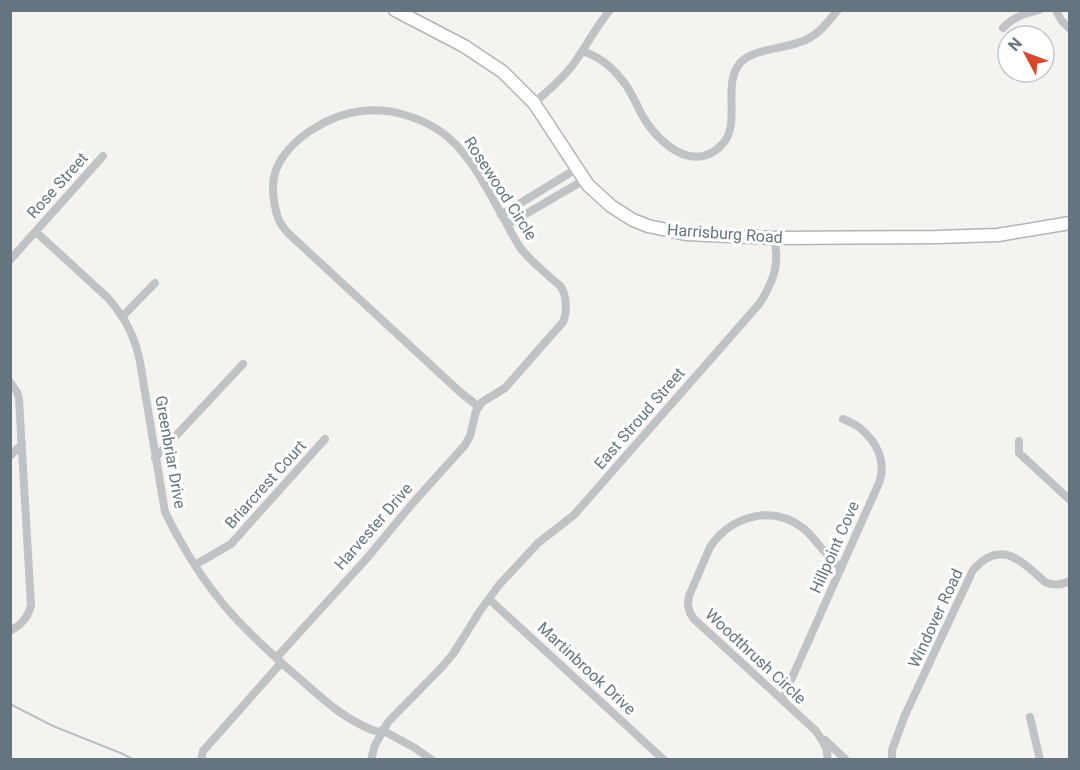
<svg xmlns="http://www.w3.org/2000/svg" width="1080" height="770" viewBox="0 0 1080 770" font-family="Roboto,sans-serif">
<rect width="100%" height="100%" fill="#f4f3f0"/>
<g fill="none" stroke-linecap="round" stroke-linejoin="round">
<path stroke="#b6c2c5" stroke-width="2" d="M 10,704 L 53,726 L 123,754 L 134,760"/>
<g stroke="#afb5b8" stroke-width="15">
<path id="secondary" d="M 395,10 L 464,46 L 503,72 L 534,103 L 588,185 L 611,206 L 633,220 L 648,226 L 686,234 L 774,238 L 937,237 L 998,235 L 1070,223"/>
</g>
<path stroke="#bfc3c6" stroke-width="8" d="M 1056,10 L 1061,20 L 1070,29
M 1003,28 C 1013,17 1024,14 1039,10
M 582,51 C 598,56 612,67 622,80 C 631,90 636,104 642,115 C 654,136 678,161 703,156 C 712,154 719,149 725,141 C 740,119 722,82 741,62 C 753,49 783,49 800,42 C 817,37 827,23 838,10
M 534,103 C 548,91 561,80 572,66 C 586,47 595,28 610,10
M 501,215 L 576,169
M 507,225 L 584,180
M 36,232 L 108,298 C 125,318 135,336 140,362 L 165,512 C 186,555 214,598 248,631 C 264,647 281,663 299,678 C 324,700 348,723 381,733
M 10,260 L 103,156
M 123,316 L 155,283
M 10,382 L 17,392 L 19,399 L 31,605 C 28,618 21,625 10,631
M 1019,441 L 1019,453 L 1070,500
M 10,456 L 22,444
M 155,458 L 243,364
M 195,565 L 231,544 L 325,439
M 489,599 L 664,760
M 277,657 L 368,557 L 412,504 L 465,445 L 470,436 L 476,411 L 482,402 L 505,388 L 563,322 C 567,314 567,296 561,287 C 559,284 554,281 551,278 C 541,269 530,260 522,250 C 516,242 512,234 508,226 C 490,195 470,151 440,131 C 417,116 389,108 362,111 C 330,114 288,139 276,170 C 271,184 273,202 277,215 C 279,223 284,229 289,234 L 460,392 L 479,407
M 782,700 L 879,483 C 887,462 877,442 860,428 C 855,424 848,421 843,419
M 1030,717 L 1040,760
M 382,730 L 415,748 L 432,760
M 825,740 L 846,760
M 201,760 L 203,751 L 281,663
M 371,760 L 375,745 L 388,722 L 442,667 L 453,654 L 480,611 L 499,585 L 538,543 L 574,515 L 760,303 C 774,280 780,264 774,238
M 827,760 C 829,747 822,741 816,731 L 694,619 L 690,613 L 688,605 L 689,596 L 710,547 C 731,516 772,504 803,528 C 812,535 817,544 825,552 C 830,558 836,563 841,568
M 892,760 L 892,750 L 905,715 L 973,570 C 1001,538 1021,561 1045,582 C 1054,586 1061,585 1070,581"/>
<use href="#secondary" stroke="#fff" stroke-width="12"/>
</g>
<g text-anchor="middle" stroke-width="6" stroke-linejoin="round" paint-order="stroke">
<g font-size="16" fill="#64757f" stroke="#fff">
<text transform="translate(57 185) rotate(-48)" y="6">Rose Street</text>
<text transform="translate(501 188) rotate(57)" y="6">Rosewood Circle</text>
<text transform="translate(725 233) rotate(4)" y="6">Harrisburg Road</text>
<text transform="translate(639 418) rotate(-49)" y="6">East Stroud Street</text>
<text transform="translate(171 452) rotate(80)" y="6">Greenbriar Drive</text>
<text transform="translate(265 484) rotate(-48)" y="6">Briarcrest Court</text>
<text transform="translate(373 526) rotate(-49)" y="6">Harvester Drive</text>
<text transform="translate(834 547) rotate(-66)" y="6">Hillpoint Cove</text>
<text transform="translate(935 618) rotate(-65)" y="6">Windover Road</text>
<text transform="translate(756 656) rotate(43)" y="6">Woodthrush Circle</text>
<text transform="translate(587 668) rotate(43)" y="6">Martinbrook Drive</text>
</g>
</g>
<rect width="1080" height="770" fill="none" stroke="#64757f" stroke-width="24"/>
<g transform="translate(1026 54) rotate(311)"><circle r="28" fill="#ffffff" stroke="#c1c8cc" stroke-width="1.5"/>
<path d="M0-4.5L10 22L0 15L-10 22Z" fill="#d8472c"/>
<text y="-9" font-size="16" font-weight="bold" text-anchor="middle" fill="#64757f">N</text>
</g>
</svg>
